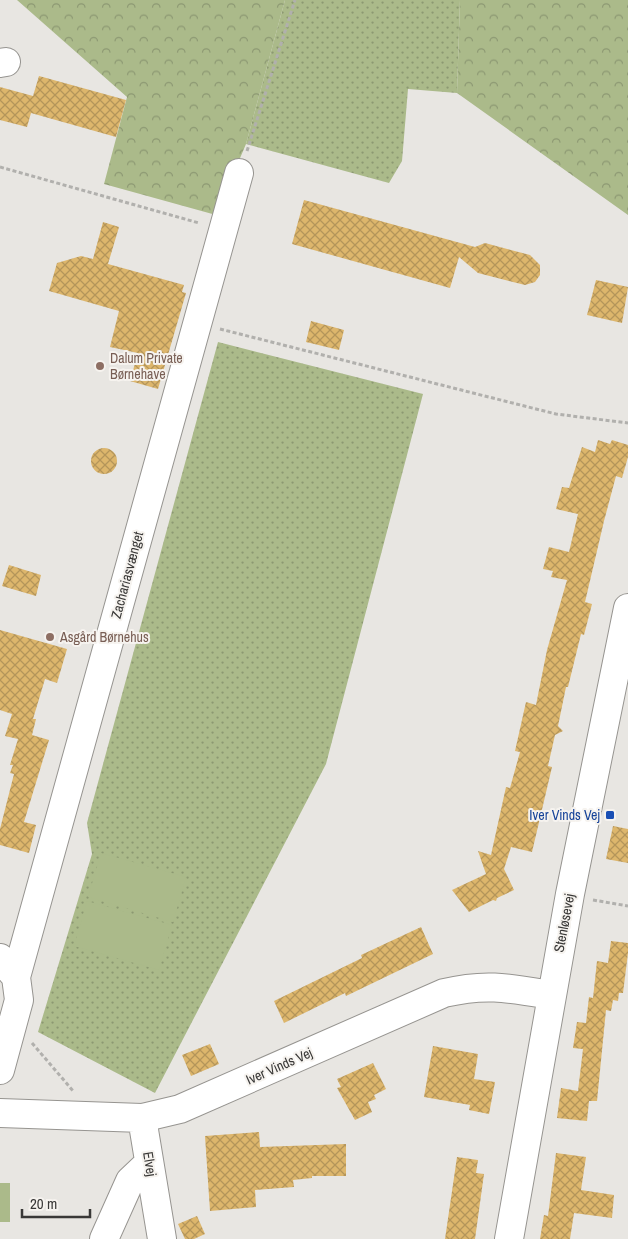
<svg xmlns="http://www.w3.org/2000/svg" width="628" height="1239" viewBox="0 0 628 1239" font-family="'Archivo Narrow',sans-serif">
<defs>
<pattern id="grass-dots" width="8" height="8" patternUnits="userSpaceOnUse" patternTransform="scale(1.25)"><rect width="8" height="8" fill="#abba8a"/><path d="M2 2h.1M6 6h.1" fill="none" stroke="#8c9872" stroke-width="1.8" stroke-linecap="round"/></pattern>
<pattern id="forest-crowns" width="20" height="18" patternUnits="userSpaceOnUse" patternTransform="scale(1.25)"><rect width="20" height="18" fill="#abba8a"/><path d="M2 6a3 3 0 1 1 6 0M12 15a3 3 0 1 1 6 0" fill="none" stroke="#8c9872"/></pattern>
<pattern id="building-cross-hatch" width="8" height="8" patternUnits="userSpaceOnUse" patternTransform="scale(1.25)"><rect width="8" height="8" fill="#ddb66c"/><path d="M0 0l8 8M0 8l8-8" fill="none" stroke="#b4955a"/></pattern>
</defs>
<rect width="100%" height="100%" fill="#e8e6e2"/>
<path fill="url(#grass-dots)" d="M 285,0 L 460,0 L 457,93 L 408,89 L 402,161 L 389,183 L 246,144 Z
M 218,342 L 423,394 L 326,764 L 155,1093 L 38,1032 L 92,854 L 87,823 Z"/>
<path fill="url(#forest-crowns)" d="M 17,0 L 285,0 L 246,144 L 216,215 L 104,184 L 127,97 Z
M 460,0 L 628,0 L 628,215 L 457,93 Z"/>
<path fill="#abba8a" d="M 101,853 L 186,877 L 173,922 L 88,897 Z
M 87,901 L 172,925 L 159,970 L 74,946 Z
M 0,1183 L 10,1183 L 10,1222 L 0,1222 Z"/>
<path fill="url(#building-cross-hatch)" d="M 39,76 L 126,100 L 116,137 L 31,113 L 27,127 L 0,120 L 0,87 L 33,96 Z
M 304,200 L 475,247 L 485,243 L 530,255 L 540,265 L 540,275 L 535,282 L 525,285 L 478,273 L 459,257 L 450,288 L 292,244 Z
M 103,222 L 119,227 L 108,264 L 184,285 L 182,292 L 186,293 L 158,389 L 130,381 L 138,353 L 110,347 L 119,311 L 49,291 L 57,263 L 81,256 L 93,259 Z
M 596,280 L 628,287 L 622,323 L 587,315 Z
M 311,321 L 344,330 L 339,350 L 306,342 Z
M 598,440 L 610,444 L 612,440 L 628,445 L 628,457 L 622,478 L 616,476 L 604,521 L 585,602 L 592,604 L 584,635 L 581,634 L 568,687 L 566,687 L 558,726 L 563,731 L 555,735 L 548,766 L 552,767 L 532,852 L 511,847 L 504,869 L 514,890 L 497,898 L 496,901 L 493,900 L 469,912 L 452,890 L 486,874 L 478,851 L 491,855 L 506,787 L 510,788 L 520,752 L 515,751 L 526,702 L 536,705 L 547,650 L 567,580 L 551,577 L 553,571 L 543,569 L 549,547 L 569,552 L 578,514 L 556,509 L 562,487 L 569,488 L 582,447 L 595,452 Z
M91 461a13 13 0 1 1 26 0a13 13 0 1 1-26 0Z
M 9,565 L 41,575 L 36,596 L 2,586 Z
M 0,630 L 67,649 L 57,683 L 45,679 L 33,719 L 36,719 L 32,735 L 49,740 L 24,822 L 36,825 L 29,853 L 0,845 L 0,829 L 14,774 L 10,773 L 13,765 L 10,765 L 18,739 L 5,736 L 12,714 L 0,710 Z
M 613,826 L 628,829 L 628,863 L 606,859 Z
M 421,927 L 433,954 L 346,996 L 345,993 L 284,1023 L 274,1001 L 362,958 L 361,955 Z
M 611,941 L 628,943 L 628,953 L 623,993 L 619,993 L 618,1001 L 613,1000 L 611,1011 L 606,1010 L 597,1101 L 589,1101 L 587,1121 L 557,1118 L 561,1088 L 578,1091 L 583,1049 L 573,1048 L 577,1022 L 586,1023 L 589,997 L 593,998 L 597,961 L 608,963 Z
M 210,1044 L 219,1064 L 191,1076 L 182,1055 Z
M 433,1046 L 478,1054 L 474,1079 L 495,1082 L 489,1114 L 469,1110 L 470,1105 L 424,1097 Z
M 373,1063 L 386,1089 L 374,1095 L 376,1099 L 368,1102 L 372,1112 L 355,1120 L 337,1088 L 341,1087 L 337,1079 Z
M 259,1132 L 260,1147 L 346,1144 L 346,1176 L 312,1176 L 312,1178 L 293,1180 L 294,1187 L 255,1190 L 256,1207 L 210,1211 L 205,1136 Z
M 556,1153 L 586,1157 L 581,1190 L 614,1195 L 612,1218 L 574,1213 L 570,1239 L 540,1239 L 544,1215 L 548,1216 Z
M 457,1157 L 478,1160 L 476,1173 L 484,1174 L 475,1239 L 445,1239 Z
M 197,1216 L 205,1234 L 194,1239 L 185,1239 L 178,1224 Z"/>
<g fill="none" stroke-linecap="round" stroke-linejoin="round">
<g stroke="#969490" stroke-width="30">
<path id="minor" d="M 0,63 L 6,62
M 0,958 L 16,977 L 19,1000 L 0,1070
M 16,977 L 239,173
M 0,1113 L 142,1118 L 180,1109 L 444,993 C 486,983 509,988 551,995
M 142,1118 L 162,1239
M 104,1239 L 130,1181 L 149,1163
M 509,1239 L 570,894 L 628,608"/>
</g>
<path stroke="#b1b0ad" stroke-width="3" stroke-dasharray="4 2.5" stroke-linecap="butt" d="M 247,151 L 295,0
M 0,167 L 199,223
M 220,329 L 556,414 L 628,423
M 593,900 L 628,906
M 32,1043 L 74,1092"/>
<use href="#minor" stroke="#fff" stroke-width="28"/>
</g>
<g fill="#8d6e63" stroke="#f6f3ef" stroke-width="2">
<circle cx="100" cy="366" r="5"/>
<circle cx="50" cy="637" r="5"/>
</g>
<rect fill="#1a4fb4" stroke="#f6f3ef" stroke-width="2" x="605" y="810" width="10" height="10" rx="2.5"/>
<g text-anchor="middle" stroke-width="4" stroke-linejoin="round" paint-order="stroke">
<g font-size="14" fill="#785e54" stroke="#f6f3ef" text-anchor="start">
<text x="110" y="363">Dalum Private<tspan x="110" dy="16">Børnehave</tspan></text>
<text x="60" y="642">Asgård Børnehus</text>
</g>
<g font-size="14" fill="#393837" stroke="#f6f3ef">
<text transform="translate(127 575) rotate(-75)" y="5">Zachariasvænget</text>
<text transform="translate(564 923) rotate(-79)" y="5">Stenløsevej</text>
<text transform="translate(279 1066) rotate(-24)" y="5">Iver Vinds Vej</text>
<text transform="translate(150 1164) rotate(81)" y="5">Elvej</text>
</g>
<g font-size="14" fill="#164399" stroke="#f6f3ef" text-anchor="end">
<text x="600" y="820">Iver Vinds Vej</text>
</g>
</g>
<path d="M22 1209v8h68v-8" fill="none" stroke="#393837" stroke-width="2.5"/>
<text x="30" y="1209" font-size="15" fill="#393837" stroke="#f6f3ef" stroke-width="4" paint-order="stroke">20 m</text>
</svg>
